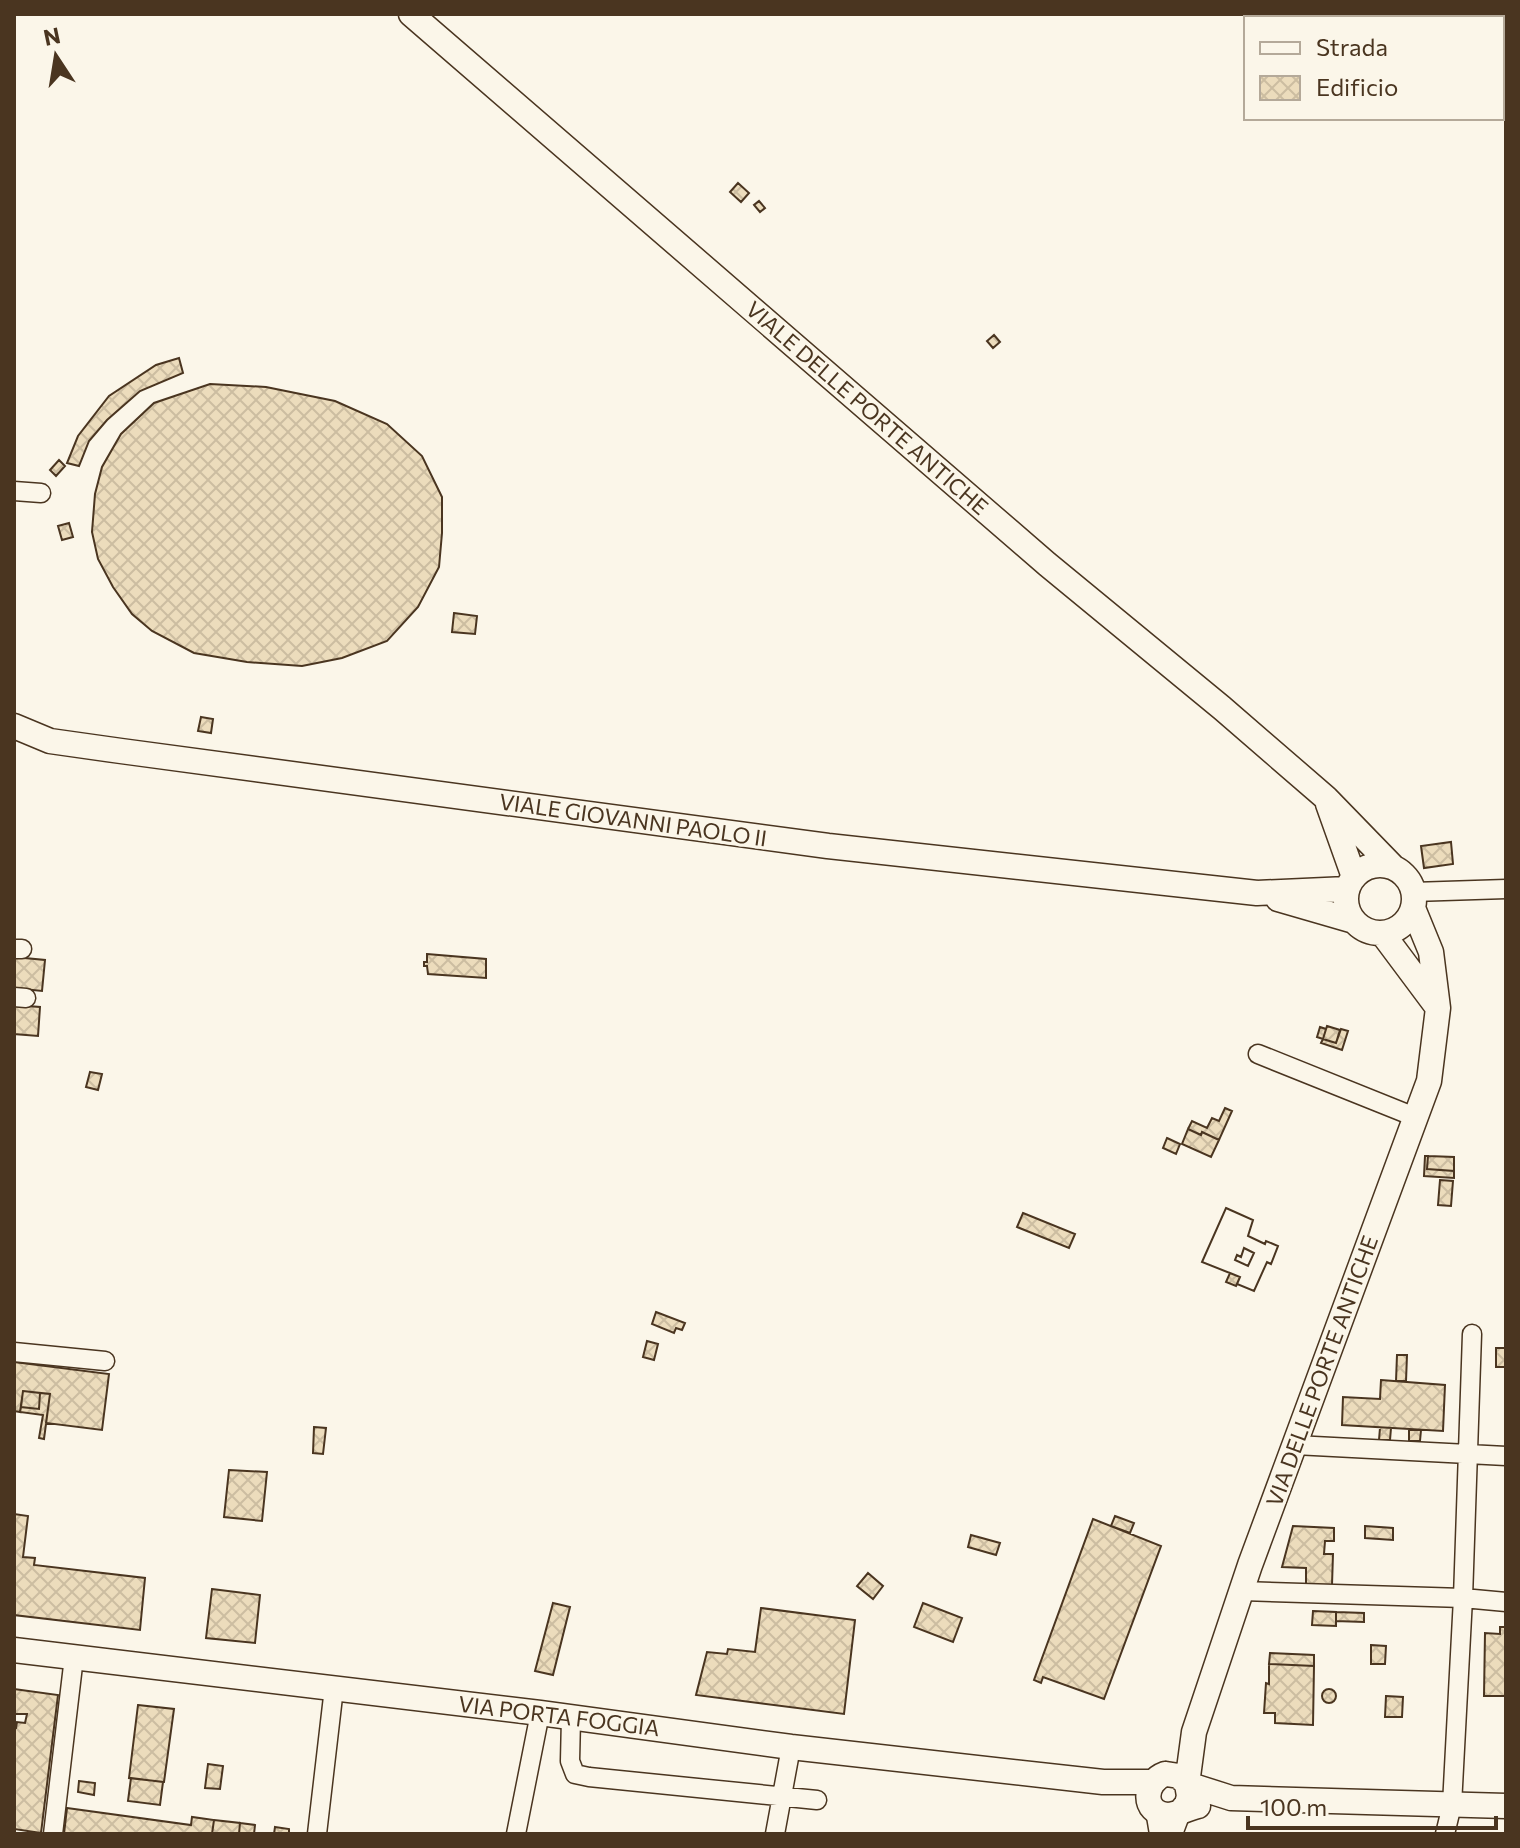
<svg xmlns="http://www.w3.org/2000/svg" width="1520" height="1848" viewBox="0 0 1520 1848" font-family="Commissioner,sans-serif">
<defs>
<pattern id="building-cross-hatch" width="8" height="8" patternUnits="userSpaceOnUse" patternTransform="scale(2)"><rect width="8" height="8" fill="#ecdcbc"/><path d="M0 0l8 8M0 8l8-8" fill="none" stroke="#ccbda1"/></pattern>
</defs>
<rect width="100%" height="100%" fill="#fbf6e9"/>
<path fill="url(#building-cross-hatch)" stroke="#4a3520" stroke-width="2" fill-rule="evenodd" d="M 1302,14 L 1326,14 L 1330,18 L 1298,18 Z
M 738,183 L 749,193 L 741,202 L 730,192 Z
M 759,201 L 765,208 L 760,212 L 754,205 Z
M 994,335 L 1000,342 L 993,348 L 987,341 Z
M 179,358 L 183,373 L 140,391 L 107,420 L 89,441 L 79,466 L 67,463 L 78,436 L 109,396 L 156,365 Z
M 210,384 L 266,387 L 335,401 L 387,424 L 422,456 L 442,497 L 442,533 L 439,567 L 418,607 L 387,641 L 342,658 L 302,666 L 247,662 L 194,653 L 152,631 L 132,614 L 113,587 L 98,559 L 92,532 L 95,494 L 102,467 L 121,434 L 154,403 Z
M 59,460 L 65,466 L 56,476 L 50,470 Z
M 69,523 L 73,537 L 62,540 L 58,526 Z
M 454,613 L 477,616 L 475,634 L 452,632 Z
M 201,717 L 213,719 L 211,733 L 198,731 Z
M 1451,842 L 1453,864 L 1424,868 L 1421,846 Z
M 427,954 L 486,959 L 486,978 L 428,974 L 427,966 L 424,966 L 424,962 L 427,962 Z
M 14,957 L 45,960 L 42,991 L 14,988 Z
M 14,1005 L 40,1007 L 38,1036 L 14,1034 Z
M 1327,1026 L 1340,1030 L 1336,1043 L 1323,1039 Z
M 1320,1027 L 1326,1029 L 1323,1039 L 1317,1037 Z
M 1341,1029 L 1348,1031 L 1342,1050 L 1321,1043 L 1323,1039 L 1336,1043 Z
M 90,1072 L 102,1074 L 98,1090 L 86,1087 Z
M 1225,1108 L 1232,1111 L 1219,1140 L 1202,1132 L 1201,1135 L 1188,1129 L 1192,1121 L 1207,1128 L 1212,1118 L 1219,1121 Z
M 1188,1129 L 1201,1135 L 1202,1132 L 1219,1140 L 1211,1157 L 1182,1144 Z
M 1167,1138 L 1180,1144 L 1176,1154 L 1163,1148 Z
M 1425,1156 L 1428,1156 L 1427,1169 L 1454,1171 L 1454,1178 L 1424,1176 Z
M 1428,1156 L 1454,1157 L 1454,1171 L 1427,1169 Z
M 1440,1180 L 1453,1181 L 1451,1206 L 1438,1205 Z
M 1226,1208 L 1253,1220 L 1248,1236 L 1265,1244 L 1266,1241 L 1278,1246 L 1271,1264 L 1267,1262 L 1254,1291 L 1237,1284 L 1240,1277 L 1202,1262 ZM 1244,1248 L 1254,1253 L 1248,1266 L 1235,1260 L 1237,1255 L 1241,1257 Z
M 1226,1208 L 1253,1220 L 1248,1236 L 1265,1244 L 1266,1241 L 1278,1246 L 1271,1264 L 1267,1262 L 1254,1291 L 1237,1284 L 1240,1277 L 1202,1262 ZM 1244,1248 L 1254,1253 L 1248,1266 L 1235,1260 L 1237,1255 L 1241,1257 Z
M 1023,1213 L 1075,1234 L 1069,1248 L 1017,1227 Z
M 1230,1273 L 1240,1277 L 1236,1286 L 1226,1282 Z
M 656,1312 L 685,1323 L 682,1330 L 676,1328 L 674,1333 L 652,1324 Z
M 647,1341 L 658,1344 L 654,1360 L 643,1357 Z
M 1496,1348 L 1505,1348 L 1505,1367 L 1496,1367 Z
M 1397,1355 L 1407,1355 L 1406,1381 L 1396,1381 Z
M 14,1362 L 109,1374 L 102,1430 L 46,1423 L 50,1394 L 23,1391 L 20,1412 L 14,1411 Z
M 1381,1380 L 1445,1385 L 1443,1431 L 1342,1425 L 1343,1397 L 1380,1399 Z
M 23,1391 L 40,1393 L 39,1409 L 21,1407 Z
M 40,1393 L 50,1394 L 44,1439 L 39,1438 L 43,1415 L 20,1412 L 21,1407 L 39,1409 Z
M 314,1427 L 326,1428 L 323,1454 L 313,1453 Z
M 1380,1428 L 1391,1428 L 1390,1440 L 1379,1440 Z
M 1409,1429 L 1421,1430 L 1420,1441 L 1409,1441 Z
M 229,1470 L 267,1472 L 262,1521 L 224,1517 Z
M 14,1514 L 28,1516 L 23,1557 L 35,1558 L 34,1565 L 145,1578 L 140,1630 L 14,1615 Z
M 1115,1516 L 1134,1523 L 1130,1533 L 1111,1526 Z
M 1093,1519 L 1161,1546 L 1104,1699 L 1043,1677 L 1041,1683 L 1034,1680 Z
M 1293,1526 L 1334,1528 L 1334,1541 L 1325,1541 L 1324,1554 L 1333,1554 L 1332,1585 L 1306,1585 L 1306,1568 L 1282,1567 Z
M 1365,1526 L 1393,1528 L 1393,1540 L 1365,1538 Z
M 971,1535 L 1000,1543 L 996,1555 L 968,1547 Z
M 868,1573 L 883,1586 L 873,1599 L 857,1586 Z
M 212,1589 L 260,1595 L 255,1643 L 206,1638 Z
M 553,1603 L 570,1607 L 553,1675 L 535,1671 Z
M 923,1603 L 962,1618 L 953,1642 L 914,1627 Z
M 761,1608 L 855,1620 L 844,1714 L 696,1695 L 707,1652 L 727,1654 L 728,1649 L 755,1652 Z
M 1313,1611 L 1336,1612 L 1336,1626 L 1312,1625 Z
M 1336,1612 L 1364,1613 L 1364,1622 L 1336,1621 Z
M 1500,1627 L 1506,1627 L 1506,1696 L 1484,1696 L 1485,1633 L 1500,1634 Z
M 1371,1645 L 1386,1646 L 1385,1664 L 1371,1664 Z
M 1270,1653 L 1314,1655 L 1314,1666 L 1269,1664 Z
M 1269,1664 L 1314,1666 L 1313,1725 L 1275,1723 L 1275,1713 L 1264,1713 L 1266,1683 L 1269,1684 Z
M 14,1689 L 58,1695 L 41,1833 L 14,1829 L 14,1728 L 16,1728 L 17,1722 L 25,1723 L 27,1714 L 14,1714 Z
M1322 1696a7 7 0 1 1 14 0a7 7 0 1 1-14 0Z
M 1386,1696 L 1403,1697 L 1402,1717 L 1385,1717 Z
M 138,1705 L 174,1709 L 164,1782 L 129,1778 Z
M 208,1764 L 223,1766 L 220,1789 L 205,1788 Z
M 131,1778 L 163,1782 L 160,1805 L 128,1801 Z
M 79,1781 L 95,1783 L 94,1795 L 78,1792 Z
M 67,1808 L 191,1825 L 192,1817 L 214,1820 L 212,1834 L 64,1834 Z
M 214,1820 L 240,1823 L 239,1834 L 212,1834 Z
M 240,1823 L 255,1825 L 254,1834 L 239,1834 Z
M 275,1827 L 289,1829 L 289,1834 L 274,1834 Z"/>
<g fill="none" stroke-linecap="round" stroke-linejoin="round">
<g stroke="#4a3520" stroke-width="21">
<path id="minor" d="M 14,491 L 41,493
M 1413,892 L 1506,889
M 14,949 L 22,949
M 14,997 L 26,998
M 1258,1054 L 1415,1117
M 14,1352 L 105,1361
M 1295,1445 L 1506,1456
M 1242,1591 L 1463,1598 L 1506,1602
M 571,1718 L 570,1761 L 575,1774 L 589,1777 L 817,1800
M 1155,1810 L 1159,1834
M 53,1834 L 74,1657
M 317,1834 L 334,1688
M 516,1834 L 540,1713
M 775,1834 L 791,1747
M 1173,1834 L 1182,1810
M 1445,1834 L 1452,1805 L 1463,1598 L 1472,1334"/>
</g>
<g stroke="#4a3520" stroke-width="27">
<path id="major" d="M 411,14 L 1047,564 L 1222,708 L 1326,798 L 1394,868
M 14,726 L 50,741 L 121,751 L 828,846 L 1257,893 L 1347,889
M 1328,804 L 1354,877
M1346 899a34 34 0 1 1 68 0a34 34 0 1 1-68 0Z
M 1278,899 L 1354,921
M 1382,933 L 1438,1008
M 14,1650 L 540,1713 L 791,1747 L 1103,1782 L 1152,1782
M 1165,1774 C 1143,1782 1142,1813 1167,1815 C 1177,1815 1188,1808 1198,1806
M 1166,1774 L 1179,1776 L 1187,1784 L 1231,1798 L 1506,1806
M 1182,1810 L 1187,1804 L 1189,1796 L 1187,1784 L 1194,1732 L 1250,1565 L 1429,1081 L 1438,1008 L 1431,952 L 1413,908"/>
</g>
<use href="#minor" stroke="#fbf6e9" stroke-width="18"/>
<use href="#major" stroke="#fbf6e9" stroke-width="24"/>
</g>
<g text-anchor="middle" stroke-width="6" stroke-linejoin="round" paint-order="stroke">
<g font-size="22" fill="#4a3520" stroke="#fbf6e9">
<text transform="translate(867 408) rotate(41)" y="8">VIALE DELLE PORTE ANTICHE</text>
<text transform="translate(633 820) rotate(8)" y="8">VIALE GIOVANNI PAOLO II</text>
<text transform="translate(1322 1371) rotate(-70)" y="8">VIA DELLE PORTE ANTICHE</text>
<text transform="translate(559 1716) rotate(7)" y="8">VIA PORTA FOGGIA</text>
</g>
</g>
<rect width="1520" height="1848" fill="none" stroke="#4a3520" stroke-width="32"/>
<rect x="1244" y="16" width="260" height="104" fill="#fbf6e9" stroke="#b4a999" stroke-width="2"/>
<rect x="1260" y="42" width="40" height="12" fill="#fbf6e9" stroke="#b4a999" stroke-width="2"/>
<text x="1316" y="56" font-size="24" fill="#4a3520">Strada</text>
<rect x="1260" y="76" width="40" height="24" fill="url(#building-cross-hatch)" stroke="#b4a999" stroke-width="2"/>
<text x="1316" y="96" font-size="24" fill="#4a3520">Edificio</text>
<g transform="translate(56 56) rotate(348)" stroke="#fbf6e9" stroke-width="6" paint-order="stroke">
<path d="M0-6L14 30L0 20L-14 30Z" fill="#4a3520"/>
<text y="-12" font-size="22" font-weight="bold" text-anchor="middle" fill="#4a3520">N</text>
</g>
<path d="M1248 1816v12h248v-12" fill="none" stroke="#4a3520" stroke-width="4"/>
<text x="1260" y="1816" font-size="24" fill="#4a3520" stroke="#fbf6e9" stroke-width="6" paint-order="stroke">100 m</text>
</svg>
